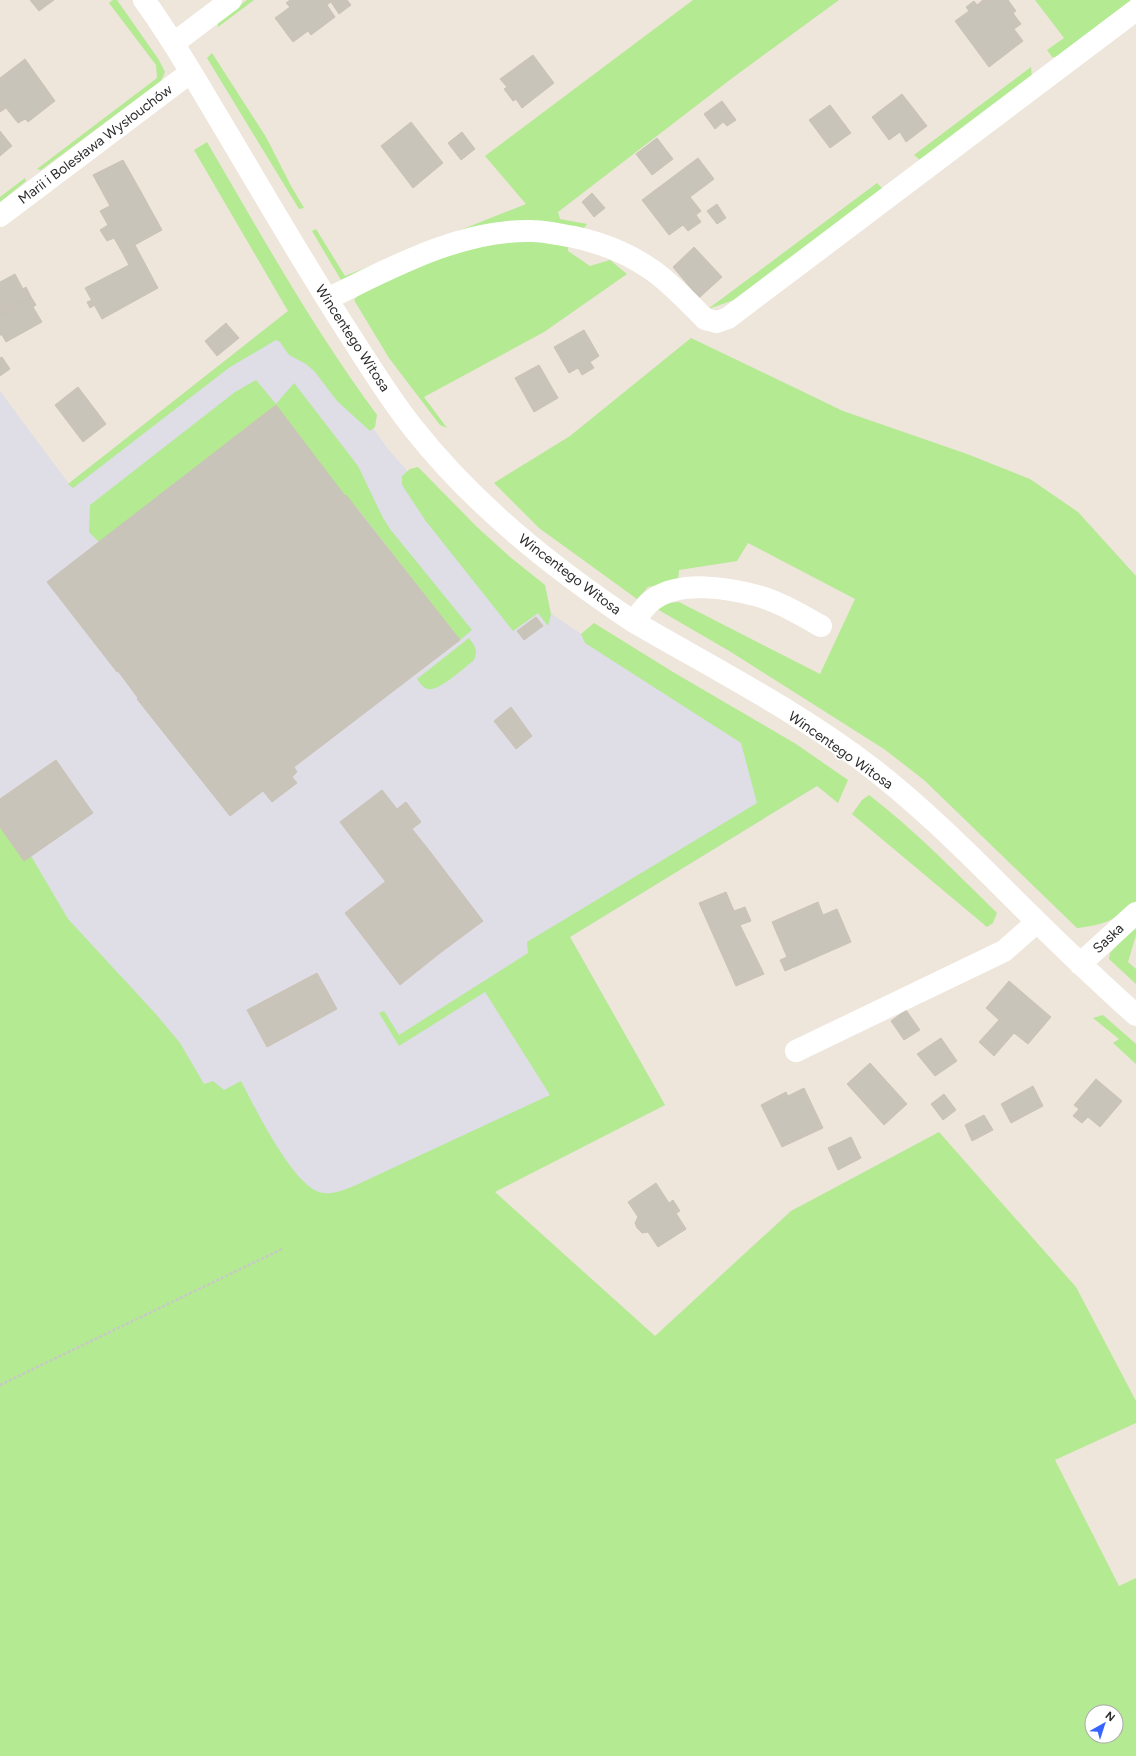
<svg xmlns="http://www.w3.org/2000/svg" width="1136" height="1756" viewBox="0 0 1136 1756" font-family="Figtree,sans-serif">
<rect width="100%" height="100%" fill="#eee5db"/>
<path fill="#dfdde6" d="M 288,311 L 388,449 L 505,582 L 581,634 L 817,786 L 570,937 L 665,1105 L 317,1280 L 0,873 L 0,391 L 69,484 Z"/>
<path fill="#b3ea92" fill-rule="evenodd" d="M 113,0 L 117,0 L 159,60 L 165,72 L 161,81 L 41,170 L 37,169 L 157,78 L 156,65 L 109,3 Z
M 247,0 L 254,0 L 218,27 L 218,22 Z
M 693,0 L 839,0 L 731,79 L 558,212 L 560,219 L 587,224 L 584,228 L 539,221 L 509,221 L 480,225 L 341,280 L 312,231 L 316,229 L 345,276 L 526,204 L 485,156 Z
M 1035,0 L 1136,0 L 1059,58 L 1052,57 L 1047,50 L 1064,38 Z
M 212,53 L 266,137 L 291,186 L 304,208 L 299,209 L 207,58 Z
M 1031,67 L 1032,78 L 921,161 L 914,155 Z
M 207,142 C 261,235 313,328 377,415 L 375,427 L 370,431 L 337,401 L 315,372 L 306,364 L 289,355 L 280,342 L 276,340 L 230,367 L 73,488 L 68,484 L 288,311 L 194,150 Z
M 25,178 L 26,181 L 0,202 L 0,197 Z
M 877,183 L 883,189 L 734,300 L 708,309 Z
M 530,239 L 568,247 L 568,251 L 590,266 L 610,260 L 627,274 L 544,332 L 424,397 L 447,428 L 440,425 L 389,358 L 354,300 L 361,292 L 456,250 Z
M 691,338 L 843,411 L 967,454 L 1030,479 L 1078,512 L 1136,576 L 1136,901 C 1116,920 1104,925 1077,928 L 924,780 L 884,749 L 731,652 L 657,609 L 668,603 L 679,602 L 820,674 L 855,599 L 748,543 L 737,561 L 679,570 L 678,581 L 648,587 L 637,599 L 539,528 L 494,483 L 570,436 Z
M 256,380 L 276,404 L 294,383 L 298,388 L 358,466 L 383,518 L 390,529 L 472,630 L 460,640 L 357,508 L 345,496 L 276,405 L 99,542 L 89,532 L 90,505 L 235,392 Z
M 418,467 L 477,527 L 510,557 L 545,585 L 551,614 L 548,626 L 538,613 L 513,631 L 425,520 L 404,488 L 402,484 L 402,476 L 410,469 Z
M 594,623 L 673,672 L 796,744 L 848,780 L 838,803 L 817,786 L 570,937 L 665,1105 L 495,1192 L 655,1336 L 791,1211 L 939,1132 L 1076,1287 L 1136,1401 L 1136,1423 L 1055,1460 L 1119,1586 L 1136,1578 L 1136,1756 L 0,1756 L 0,827 L 24,861 L 31,856 L 68,919 L 154,1012 L 180,1043 L 204,1084 L 213,1081 L 224,1090 L 241,1081 C 254,1106 292,1184 319,1192 C 331,1196 343,1190 354,1186 L 550,1095 L 485,992 L 399,1046 L 379,1013 L 384,1011 L 399,1035 L 528,953 L 527,942 L 757,803 L 741,743 L 585,643 L 581,634 ZM 1092,1712 L 1116,1712 L 1116,1736 L 1092,1736 Z
M 469,638 C 475,646 479,652 473,661 C 464,668 438,692 428,689 C 423,688 420,683 417,679 Z
M 869,795 C 915,830 955,872 997,913 L 993,923 L 987,927 L 852,814 L 862,800 Z
M 1136,926 L 1136,935 L 1128,962 L 1136,969 L 1136,984 L 1109,959 L 1110,953 Z
M 1103,1015 L 1136,1044 L 1136,1064 L 1113,1043 L 1119,1039 L 1093,1018 Z"/>
<path fill="#c9c4ba" stroke="#cac2b5" d="M 30,0 L 54,0 L 39,11 Z
M 290,0 L 347,0 L 351,5 L 339,14 L 331,2 L 327,5 L 335,17 L 311,35 L 308,31 L 293,42 L 275,18 L 290,7 L 286,3 Z
M 983,0 L 1008,0 L 1016,11 L 1013,13 L 1021,24 L 1014,29 L 1023,41 L 989,67 L 955,21 L 969,11 L 966,7 L 974,1 L 977,5 Z
M 533,55 L 554,83 L 522,108 L 516,99 L 513,101 L 504,89 L 507,87 L 500,79 Z
M 25,59 L 55,101 L 28,122 L 25,119 L 18,123 L 6,108 L 0,112 L 0,78 Z
M 902,94 L 927,126 L 906,142 L 900,132 L 889,140 L 872,117 Z
M 722,101 L 736,120 L 727,126 L 723,122 L 715,129 L 704,114 Z
M 830,105 L 851,133 L 830,148 L 809,120 Z
M 411,122 L 443,163 L 413,188 L 381,146 Z
M 0,131 L 12,146 L 0,156 Z
M 462,132 L 475,149 L 461,160 L 448,143 Z
M 657,138 L 673,159 L 652,175 L 636,154 Z
M 698,158 L 714,179 L 690,197 L 701,211 L 696,215 L 701,222 L 688,231 L 683,225 L 669,235 L 642,200 Z
M 123,160 L 140,190 L 110,206 L 93,175 Z
M 140,190 L 162,230 L 122,252 L 114,238 L 107,241 L 100,230 L 108,225 L 100,211 Z
M 592,193 L 605,208 L 594,217 L 582,202 Z
M 717,204 L 726,218 L 717,224 L 707,211 Z
M 135,245 L 158,288 L 102,319 L 85,288 L 129,265 L 122,252 Z
M 694,247 L 722,277 L 699,298 L 673,267 Z
M 15,274 L 23,289 L 26,287 L 31,297 L 0,314 L 0,282 Z
M 31,297 L 36,305 L 33,307 L 42,322 L 6,342 L 2,335 L 0,335 L 0,314 Z
M 92,300 L 95,305 L 90,308 L 87,302 Z
M 226,323 L 239,338 L 217,356 L 205,341 Z
M 584,330 L 599,356 L 590,362 L 594,368 L 582,375 L 578,368 L 569,373 L 554,347 Z
M 2,357 L 10,369 L 0,376 L 0,358 Z
M 539,365 L 558,398 L 534,412 L 515,378 Z
M 78,387 L 106,424 L 83,442 L 55,405 Z
M 276,405 L 345,496 L 117,672 L 47,582 Z
M 346,495 L 460,640 L 294,767 L 297,772 L 292,777 L 297,783 L 272,802 L 263,791 L 230,816 L 137,699 L 138,698 L 118,671 Z
M 536,617 L 543,626 L 524,640 L 517,631 Z
M 511,707 L 532,736 L 516,749 L 494,721 Z
M 56,760 L 93,813 L 24,861 L 0,827 L 0,799 Z
M 287,778 L 293,785 L 283,793 L 277,786 Z
M 382,790 L 397,809 L 406,802 L 421,822 L 412,829 L 428,849 L 385,881 L 340,822 Z
M 428,849 L 483,921 L 440,953 L 385,881 Z
M 385,882 L 440,953 L 400,985 L 345,913 Z
M 726,892 L 734,911 L 745,907 L 751,921 L 740,925 L 764,974 L 736,986 L 699,903 Z
M 818,902 L 823,915 L 837,909 L 851,942 L 785,971 L 780,960 L 787,957 L 772,922 Z
M 317,973 L 337,1009 L 267,1047 L 247,1010 Z
M 1009,981 L 1051,1017 L 1028,1044 L 1014,1033 L 994,1056 L 979,1042 L 999,1020 L 986,1008 Z
M 906,1010 L 920,1030 L 904,1040 L 891,1021 Z
M 941,1038 L 957,1061 L 935,1076 L 917,1054 Z
M 870,1063 L 907,1104 L 884,1125 L 847,1084 Z
M 1096,1079 L 1122,1101 L 1100,1127 L 1088,1117 L 1082,1123 L 1073,1116 L 1079,1109 L 1074,1105 Z
M 1033,1086 L 1043,1106 L 1011,1123 L 1001,1104 Z
M 804,1088 L 823,1128 L 782,1147 L 761,1105 L 786,1092 L 788,1096 Z
M 944,1094 L 956,1110 L 943,1120 L 931,1104 Z
M 984,1115 L 993,1130 L 972,1141 L 965,1125 Z
M 851,1137 L 861,1158 L 838,1170 L 828,1148 Z
M 656,1183 L 669,1203 L 673,1200 L 680,1211 L 676,1213 L 686,1229 L 658,1247 L 648,1232 L 642,1233 L 637,1228 L 635,1223 L 638,1217 L 628,1202 Z"/>
<g fill="none" stroke-linecap="round" stroke-linejoin="round">
<path stroke="#c8c8c8" stroke-width="2.5" stroke-dasharray="3 2" stroke-linecap="butt" d="M 0,1385 L 282,1249"/>
<path stroke="#fff" stroke-width="22" d="M 144,0 C 172,38 195,79 219,119 C 261,189 302,261 346,329 C 368,363 389,398 414,429 C 475,506 553,568 634,622 C 715,669 799,712 873,769 C 918,804 960,845 1001,886 C 1045,930 1089,973 1136,1015
M 174,43 L 231,0
M 0,216 L 191,72
M 327,299 C 389,269 460,229 532,231 C 546,231 560,235 574,237 C 602,243 628,253 652,270 C 671,283 688,302 705,319 L 717,322 L 728,318 L 1136,10
M 634,622 C 640,613 645,605 654,599 C 681,580 729,588 758,596 C 780,602 801,615 821,626
M 1080,964 L 1136,913
M 796,1051 L 1004,951 L 1037,922"/>
</g>
<g text-anchor="middle" stroke-width="3.5" stroke-linejoin="round" paint-order="stroke">
<g font-size="14" fill="#2b2b2b" stroke="#fff">
<text transform="translate(95 144) rotate(-37)" y="5">Marii i Bolesława Wysłouchów</text>
<text transform="translate(353 338) rotate(57)" y="5">Wincentego Witosa</text>
<text transform="translate(570 574) rotate(37)" y="5">Wincentego Witosa</text>
<text transform="translate(841 750) rotate(35)" y="5">Wincentego Witosa</text>
<text transform="translate(1108 938) rotate(-43)" y="5">Saska</text>
</g>
</g>
<g transform="translate(1104 1724) rotate(39)"><circle r="19" fill="#ffffff" stroke="#aaaaaa"/>
<path d="M0-3L7 15L0 10L-7 15Z" fill="#3763ff"/>
<text y="-6" font-size="11" font-weight="bold" text-anchor="middle" fill="#2b2b2b">N</text>
</g>
</svg>
